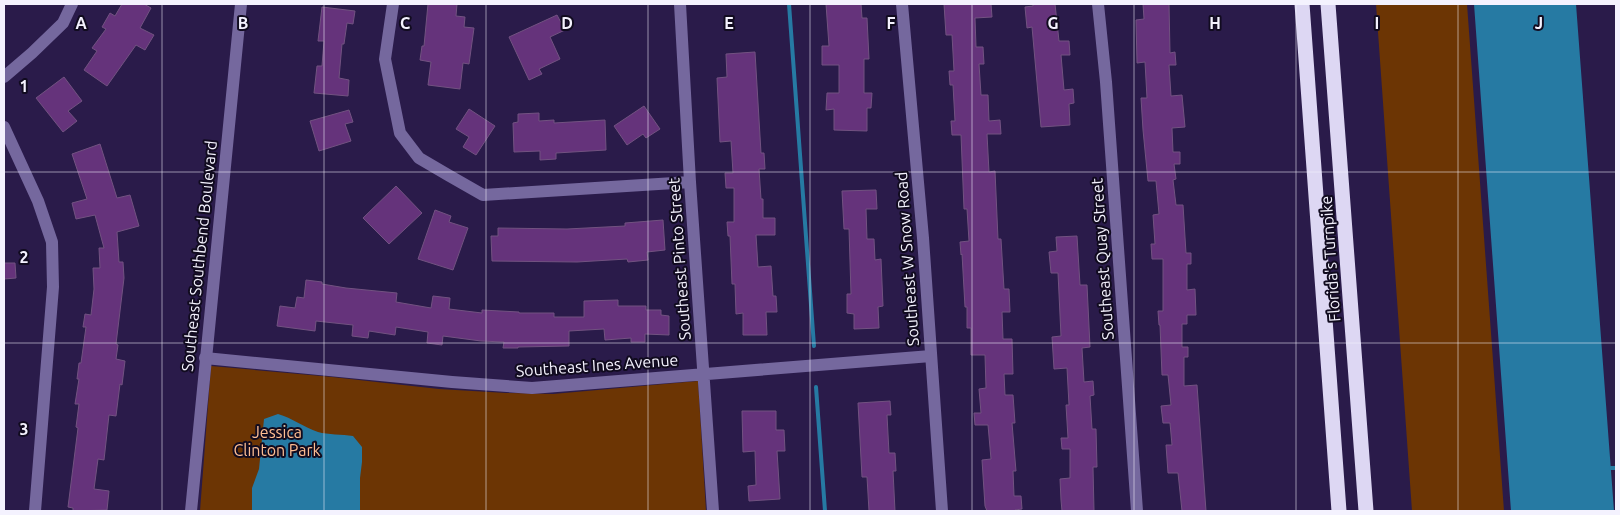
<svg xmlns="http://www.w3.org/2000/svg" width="1620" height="515" viewBox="0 0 1620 515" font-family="Ubuntu,sans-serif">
<rect width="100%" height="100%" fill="#2a1b4a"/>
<path fill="#6c3504" d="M 1376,4 L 1467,4 L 1504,511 L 1412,511 Z
M 211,366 L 332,377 L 439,389 L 506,393 L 553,394 L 698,381 L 706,511 L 200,511 Z"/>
<path fill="#267aa3" d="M 1474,4 L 1576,4 L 1614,511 L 1511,511 Z
M 278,414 C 292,418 304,427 318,432 C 328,435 342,434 353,436 L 362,447 L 362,462 L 360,478 L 360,511 L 252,511 L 252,488 L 259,469 L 264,419 Z"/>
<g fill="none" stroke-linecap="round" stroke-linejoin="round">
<path stroke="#267aa3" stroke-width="4" d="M 789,4 L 814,346
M 816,387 L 825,511
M 1611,468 L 1616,468"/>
</g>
<path fill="#65337b" stroke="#725281" d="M 122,4 L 144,4 L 151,8 L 140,28 L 154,35 L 145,50 L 136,45 L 107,86 L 84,70 L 97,51 L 92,48 L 106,29 L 102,27 L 110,13 L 115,16 Z
M 428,4 L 457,4 L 456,16 L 465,17 L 464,27 L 474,28 L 469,64 L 463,63 L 460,89 L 428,85 L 431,62 L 420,60 L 422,46 L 424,46 Z
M 826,4 L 861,4 L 862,18 L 867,18 L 869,59 L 864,59 L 864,93 L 872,93 L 871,108 L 867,108 L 867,131 L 834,130 L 834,109 L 826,110 L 827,93 L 839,93 L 839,65 L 822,65 L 822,46 L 829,46 Z
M 944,4 L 991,4 L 992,17 L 975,18 L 976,47 L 983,47 L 984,64 L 979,64 L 981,95 L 988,95 L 989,121 L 1000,120 L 1001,134 L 987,134 L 989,172 L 995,171 L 998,239 L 1001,239 L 1004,289 L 1009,289 L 1010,312 L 1002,312 L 1003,339 L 1012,339 L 1013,374 L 1004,374 L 1005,395 L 1013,395 L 1015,423 L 1012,423 L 1016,471 L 1013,471 L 1014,496 L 1021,496 L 1022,509 L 1015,510 L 1015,511 L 987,511 L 985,506 L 982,460 L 991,459 L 988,425 L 975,425 L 974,413 L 981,413 L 979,389 L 986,388 L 985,355 L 971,355 L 971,328 L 967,328 L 967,307 L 965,307 L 962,254 L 961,255 L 960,242 L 969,241 L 967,209 L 964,209 L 961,135 L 952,135 L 951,121 L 955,121 L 953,85 L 950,85 L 949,71 L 954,71 L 952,35 L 946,35 Z
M 1033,4 L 1055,4 L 1059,41 L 1069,41 L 1070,55 L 1061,55 L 1064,90 L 1073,89 L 1074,103 L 1069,104 L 1070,125 L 1041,127 L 1032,27 L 1027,28 L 1025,7 L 1033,6 Z
M 1143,4 L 1169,4 L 1170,53 L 1175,52 L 1176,65 L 1169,65 L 1171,96 L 1182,95 L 1185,127 L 1172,128 L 1173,152 L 1180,152 L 1180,164 L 1174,164 L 1176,179 L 1173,180 L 1176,205 L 1183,205 L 1186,253 L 1191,253 L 1191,264 L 1187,264 L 1187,290 L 1195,289 L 1196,315 L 1187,315 L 1187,324 L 1182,324 L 1182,347 L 1188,347 L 1188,357 L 1184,357 L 1184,386 L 1197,385 L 1206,511 L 1182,511 L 1178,473 L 1168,473 L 1166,445 L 1172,445 L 1170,423 L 1163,423 L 1161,406 L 1171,405 L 1168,375 L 1162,375 L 1160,325 L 1159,325 L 1158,311 L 1163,311 L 1163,259 L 1152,259 L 1151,244 L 1155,244 L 1153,215 L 1159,214 L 1156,181 L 1148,181 L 1143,130 L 1141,98 L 1147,98 L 1145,62 L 1137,63 L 1136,20 L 1144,19 Z
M 322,7 L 355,11 L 353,24 L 347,23 L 344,44 L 342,44 L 339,78 L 349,80 L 348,96 L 314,93 L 317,66 L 322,66 L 324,41 L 318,41 Z
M 557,15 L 565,30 L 550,37 L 560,59 L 539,69 L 542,74 L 529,80 L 509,37 Z
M 755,52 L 761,153 L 764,153 L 765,169 L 759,169 L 761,199 L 763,199 L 763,218 L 775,218 L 775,235 L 756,235 L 758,267 L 771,266 L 773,296 L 776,296 L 777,312 L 766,312 L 767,335 L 743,335 L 743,313 L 736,314 L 735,284 L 732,284 L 730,236 L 728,236 L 727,222 L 734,222 L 734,188 L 726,188 L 725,173 L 733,173 L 731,141 L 720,142 L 717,78 L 727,77 L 726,54 Z
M 64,77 L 82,101 L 68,111 L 77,121 L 63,132 L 36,98 Z
M 644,106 L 660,129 L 646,138 L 643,134 L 627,145 L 614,126 Z
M 469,109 L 495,126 L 476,155 L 463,147 L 469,137 L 456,129 Z
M 349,110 L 353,122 L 345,124 L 351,141 L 319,151 L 310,121 Z
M 539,113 L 539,121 L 554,120 L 554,123 L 605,120 L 606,150 L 556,153 L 556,159 L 540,160 L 540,151 L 514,152 L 513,123 L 518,122 L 518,114 Z
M 100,144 L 117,198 L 130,195 L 139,226 L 117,232 L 119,262 L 123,262 L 124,278 L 116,344 L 118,345 L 116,359 L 125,361 L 122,385 L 120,384 L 116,416 L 109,415 L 104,460 L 98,459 L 94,489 L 109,491 L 107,510 L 73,511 L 73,508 L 68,507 L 78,428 L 76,427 L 79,404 L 75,404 L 79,379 L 77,379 L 79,363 L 81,363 L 86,327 L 83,327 L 85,314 L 91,315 L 94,289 L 93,268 L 100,268 L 99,248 L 104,248 L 95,215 L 76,219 L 72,203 L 87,199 L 72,154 Z
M 396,186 L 422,213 L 389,244 L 363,218 Z
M 876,190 L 877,209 L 866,209 L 867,239 L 874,239 L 875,260 L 881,259 L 883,306 L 878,307 L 879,328 L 854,329 L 854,314 L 847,313 L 847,294 L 851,294 L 849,229 L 844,229 L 842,191 Z
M 435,210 L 451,216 L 449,222 L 468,228 L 453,270 L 418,259 Z
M 663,220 L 665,250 L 647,252 L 648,260 L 628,262 L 627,259 L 577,262 L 492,261 L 491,236 L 498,236 L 498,228 L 567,229 L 625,226 L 625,223 Z
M 1077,236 L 1080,285 L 1087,285 L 1090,347 L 1082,348 L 1084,382 L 1093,381 L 1094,395 L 1090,396 L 1092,429 L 1096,429 L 1097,467 L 1093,467 L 1094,511 L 1062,511 L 1061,500 L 1060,479 L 1070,478 L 1070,449 L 1062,449 L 1061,438 L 1068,438 L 1066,405 L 1069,405 L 1067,368 L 1054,369 L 1052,337 L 1061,336 L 1058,273 L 1051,273 L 1049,252 L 1057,251 L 1056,237 Z
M 4,263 L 15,263 L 16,278 L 4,279 Z
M 306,280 L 322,282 L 322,284 L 346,288 L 397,293 L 396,302 L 431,308 L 433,296 L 450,298 L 449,309 L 482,313 L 482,310 L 519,312 L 519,313 L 554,313 L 554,317 L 584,317 L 584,301 L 618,300 L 618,306 L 646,306 L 646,310 L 661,310 L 661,315 L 669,316 L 669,335 L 645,334 L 645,342 L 631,342 L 631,338 L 605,340 L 604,329 L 569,331 L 569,346 L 518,347 L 518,348 L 503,348 L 504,342 L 481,341 L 443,336 L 442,345 L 427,343 L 428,332 L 396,327 L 395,335 L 369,331 L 368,338 L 352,336 L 353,325 L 316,321 L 315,331 L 277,326 L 280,306 L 295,308 L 297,297 L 304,298 Z
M 890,401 L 891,415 L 887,415 L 889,453 L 895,453 L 896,471 L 893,471 L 895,511 L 869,511 L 867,477 L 862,477 L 858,403 Z
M 742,411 L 776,411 L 776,430 L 784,430 L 785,451 L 777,451 L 780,499 L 749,501 L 748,486 L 756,485 L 755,451 L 743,452 Z"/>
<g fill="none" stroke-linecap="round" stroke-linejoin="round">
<path stroke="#75689e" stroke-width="12" d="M 393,4 L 385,59 L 400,133 L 419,158 L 448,175 L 483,195 L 690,182
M 680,4 L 690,182 L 713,511
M 902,4 L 923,238 L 942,511
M 1098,4 L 1106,82 L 1137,511
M 4,77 L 32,53 L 63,23 L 72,4
M 4,127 L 38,201 L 52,242 L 53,287 L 35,511
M 205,358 L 452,382 L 532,388 L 931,356"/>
<path stroke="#75689e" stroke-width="12" d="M 191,511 L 241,4"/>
<path stroke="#ddd7f3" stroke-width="15" d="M 1302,4 L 1339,511
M 1328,4 L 1366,511"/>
</g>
<path fill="none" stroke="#f4f2fe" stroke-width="1" stroke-opacity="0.55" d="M 162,4 L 162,511M 324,4 L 324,511M 486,4 L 486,511M 648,4 L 648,511M 810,4 L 810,511M 972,4 L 972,511M 1134,4 L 1134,511M 1296,4 L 1296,511M 1458,4 L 1458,511M 4,172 L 1616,172M 4,343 L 1616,343"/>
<g text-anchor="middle" stroke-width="4" stroke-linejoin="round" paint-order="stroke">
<g font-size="16" fill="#f4f2fe" stroke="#110b1f">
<text transform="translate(199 256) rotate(-84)" y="6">Southeast Southbend Boulevard</text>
<text transform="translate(679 259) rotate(-94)" y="6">Southeast Pinto Street</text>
<text transform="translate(907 259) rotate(-94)" y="6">Southeast W Snow Road</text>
<text transform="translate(1102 259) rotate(-94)" y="6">Southeast Quay Street</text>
<text transform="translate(1330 259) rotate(-94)" y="6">Florida's Turnpike</text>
<text transform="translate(597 365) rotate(-4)" y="6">Southeast Ines Avenue</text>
</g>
<g font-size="16" fill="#febe93" stroke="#110b1f">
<text x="277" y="438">Jessica<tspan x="277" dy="18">Clinton Park</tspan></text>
</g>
</g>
<g font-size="16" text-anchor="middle" font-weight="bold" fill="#f4f2fe" stroke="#110b1f" stroke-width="4" stroke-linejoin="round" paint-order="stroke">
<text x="81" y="29">A</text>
<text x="243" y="29">B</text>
<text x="405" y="29">C</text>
<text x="567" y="29">D</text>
<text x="729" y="29">E</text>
<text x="891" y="29">F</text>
<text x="1053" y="29">G</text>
<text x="1215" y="29">H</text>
<text x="1377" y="29">I</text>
<text x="1539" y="29">J</text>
<text x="24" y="92">1</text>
<text x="24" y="263">2</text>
<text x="24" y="435">3</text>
</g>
<rect width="1620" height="515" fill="none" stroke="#f4f2fe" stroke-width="10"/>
</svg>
